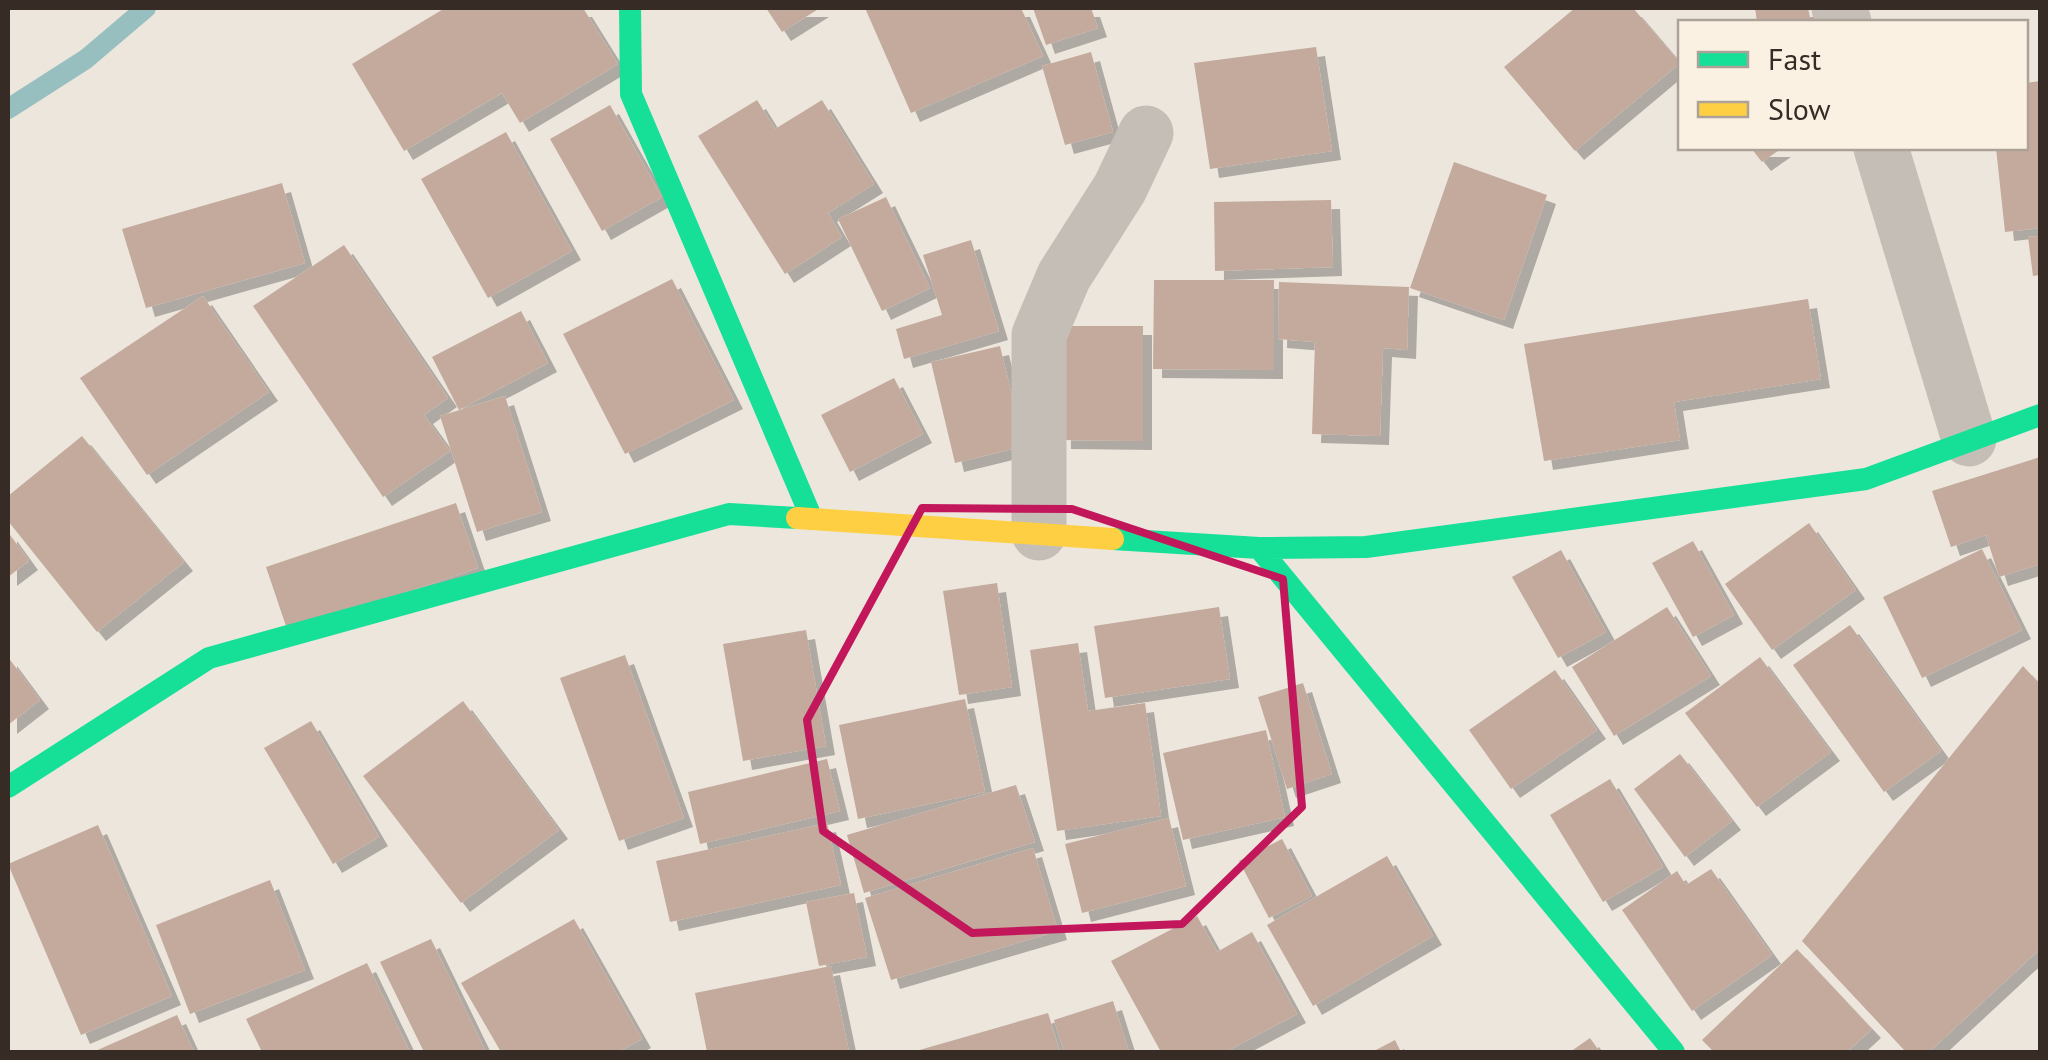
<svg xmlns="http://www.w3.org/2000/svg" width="2048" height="1060" viewBox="0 0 2048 1060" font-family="'PT Sans',sans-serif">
<defs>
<filter id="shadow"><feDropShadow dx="9" dy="9" stdDeviation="0" flood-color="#0004"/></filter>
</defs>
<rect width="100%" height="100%" fill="#ede6dd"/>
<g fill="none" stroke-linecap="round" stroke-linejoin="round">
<path stroke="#98bfc0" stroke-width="20" d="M 8,109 L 86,59 L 146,8"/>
</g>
<path fill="#c3aa9d" filter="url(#shadow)" d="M 445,8 L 583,8 L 618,64 L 520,123 L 502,93 L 404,151 L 352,64 Z
M 766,8 L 820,8 L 782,32 Z
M 865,8 L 1021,8 L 1043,56 L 911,113 Z
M 1033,8 L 1091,8 L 1098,28 L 1046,45 Z
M 1575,8 L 1633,8 L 1680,63 L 1575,151 L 1504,67 Z
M 1755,8 L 1808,8 L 1811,22 L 1757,22 Z
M 1316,47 L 1332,151 L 1210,169 L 1194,63 Z
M 1091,52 L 1113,132 L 1065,145 L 1042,66 Z
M 2040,81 L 2040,228 L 2005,232 L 1996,148 L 2026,148 L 2026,83 Z
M 757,100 L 775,129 L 822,100 L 874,184 L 828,213 L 842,237 L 785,274 L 698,136 Z
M 610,105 L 662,197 L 602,231 L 550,139 Z
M 506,132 L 572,251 L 488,298 L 421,179 Z
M 1751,148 L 1782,148 L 1762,162 Z
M 1454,162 L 1547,195 L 1504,320 L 1410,288 Z
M 282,183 L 305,263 L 146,308 L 122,229 Z
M 886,197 L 930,288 L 882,311 L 838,219 Z
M 1331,200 L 1333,267 L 1215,271 L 1214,202 Z
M 2040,236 L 2040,275 L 2033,276 L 2028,237 Z
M 971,240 L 999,331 L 904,359 L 896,329 L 942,315 L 923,255 Z
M 344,245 L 448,398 L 424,415 L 450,451 L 383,497 L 253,306 Z
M 672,279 L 734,400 L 625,454 L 563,334 Z
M 1154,280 L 1274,280 L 1274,370 L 1153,369 Z
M 1279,282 L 1409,287 L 1407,350 L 1383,348 L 1380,436 L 1312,434 L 1315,342 L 1278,339 Z
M 203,296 L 269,392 L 147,475 L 80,378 Z
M 1808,299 L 1821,379 L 1674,402 L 1680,440 L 1544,461 L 1524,344 Z
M 521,311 L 548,363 L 459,410 L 432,357 Z
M 1061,326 L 1143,326 L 1143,441 L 1062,440 Z
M 1000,346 L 1024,446 L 955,463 L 931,362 Z
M 894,378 L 923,434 L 850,472 L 821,415 Z
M 505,396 L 542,512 L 477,532 L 440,416 Z
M 82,436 L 184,562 L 97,632 L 8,521 L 8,496 Z
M 2040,457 L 2040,564 L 1999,577 L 1986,535 L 1951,547 L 1932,491 Z
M 456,503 L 478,568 L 288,632 L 266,567 Z
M 1809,523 L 1856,590 L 1772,650 L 1725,584 Z
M 8,532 L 29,561 L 8,577 Z
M 1693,541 L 1734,615 L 1693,637 L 1652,563 Z
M 1982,549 L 2022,630 L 1922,678 L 1883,597 Z
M 1561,550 L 1606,632 L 1558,658 L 1512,577 Z
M 997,583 L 1012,687 L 959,695 L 943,591 Z
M 1219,607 L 1230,679 L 1105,698 L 1094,626 Z
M 1667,607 L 1711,676 L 1614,736 L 1572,667 Z
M 1850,625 L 1941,751 L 1884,792 L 1793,665 Z
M 806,630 L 826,746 L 743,761 L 723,644 Z
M 1078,643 L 1088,711 L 1145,703 L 1161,816 L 1057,831 L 1030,650 Z
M 625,655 L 684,818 L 619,841 L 560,678 Z
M 8,657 L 40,700 L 8,725 Z
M 1760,657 L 1831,752 L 1757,807 L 1685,713 Z
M 2023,666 L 2040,684 L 2040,949 L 1929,1052 L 1906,1052 L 1802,941 Z
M 1555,670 L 1597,730 L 1511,789 L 1469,730 Z
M 1303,683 L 1332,774 L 1287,789 L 1258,697 Z
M 965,699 L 985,792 L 858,819 L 839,725 Z
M 463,701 L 559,830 L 461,903 L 363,776 Z
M 311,721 L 379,837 L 333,864 L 264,748 Z
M 1266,730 L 1285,817 L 1183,840 L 1163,753 Z
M 1680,754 L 1732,821 L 1685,857 L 1634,789 Z
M 827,759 L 840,811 L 700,844 L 688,792 Z
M 1610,779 L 1663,867 L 1603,902 L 1550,815 Z
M 1016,785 L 1035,842 L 864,893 L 847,835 Z
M 1169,818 L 1186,886 L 1082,913 L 1065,844 Z
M 827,823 L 841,885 L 670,922 L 656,861 Z
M 98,825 L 172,996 L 81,1035 L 8,864 Z
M 1282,839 L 1312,896 L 1269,918 L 1239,861 Z
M 1033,848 L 1058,931 L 891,980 L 865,898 Z
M 1387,856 L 1433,936 L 1313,1006 L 1267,925 Z
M 1711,869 L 1772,955 L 1692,1011 L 1622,910 L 1677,871 L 1686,885 Z
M 270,880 L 305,970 L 190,1014 L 156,925 Z
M 854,893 L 867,957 L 819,966 L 806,902 Z
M 1197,916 L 1217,952 L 1252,932 L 1297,1014 L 1225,1052 L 1161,1052 L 1111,961 Z
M 574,919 L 642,1039 L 618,1052 L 501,1052 L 461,983 Z
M 431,939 L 486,1052 L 424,1052 L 380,962 Z
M 1797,949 L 1872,1029 L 1847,1052 L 1714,1052 L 1702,1040 Z
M 367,963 L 410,1052 L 262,1052 L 246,1019 Z
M 831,966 L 849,1052 L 707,1052 L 695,993 Z
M 1113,1001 L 1129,1052 L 1064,1052 L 1054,1020 Z
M 1048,1013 L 1060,1052 L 916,1052 L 916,1051 Z
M 177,1015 L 194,1052 L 93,1052 Z
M 1590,1038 L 1600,1052 L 1570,1052 Z
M 1395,1040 L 1401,1052 L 1372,1052 Z"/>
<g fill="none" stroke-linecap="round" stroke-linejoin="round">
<path stroke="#c5beb7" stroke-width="55" d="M 1839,8 L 1844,22
M 1881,148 L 1969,439
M 1039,533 L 1039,335 L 1064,276 L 1120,188 L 1146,133"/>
<path stroke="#16e098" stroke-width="22" d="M 630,8 L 631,94 L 812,519
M 1113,539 L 1259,548 L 1366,547 L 1866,479 L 2040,415
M 1259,548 L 1674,1052
M 8,787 L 209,658 L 729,514 L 797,518"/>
<path stroke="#ffcf43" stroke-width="22" d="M 797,518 L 1113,539"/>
</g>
<path fill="none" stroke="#c2185b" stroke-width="8" stroke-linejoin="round" d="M 922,508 L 1072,509 L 1283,579 L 1302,807 L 1182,924 L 972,933 L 823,831 L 807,720 Z"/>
<rect width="2048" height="1060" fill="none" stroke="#362b25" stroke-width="20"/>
<rect x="1678" y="20" width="350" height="130" fill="#fbf1e3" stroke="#aca297" stroke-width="2.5"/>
<rect x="1698" y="52" width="50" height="15" fill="#16e098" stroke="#aca297" stroke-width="2.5"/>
<text x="1768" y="70" font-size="30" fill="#362b25">Fast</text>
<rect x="1698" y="102" width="50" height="15" fill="#ffcf43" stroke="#aca297" stroke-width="2.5"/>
<text x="1768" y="120" font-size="30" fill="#362b25">Slow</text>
</svg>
